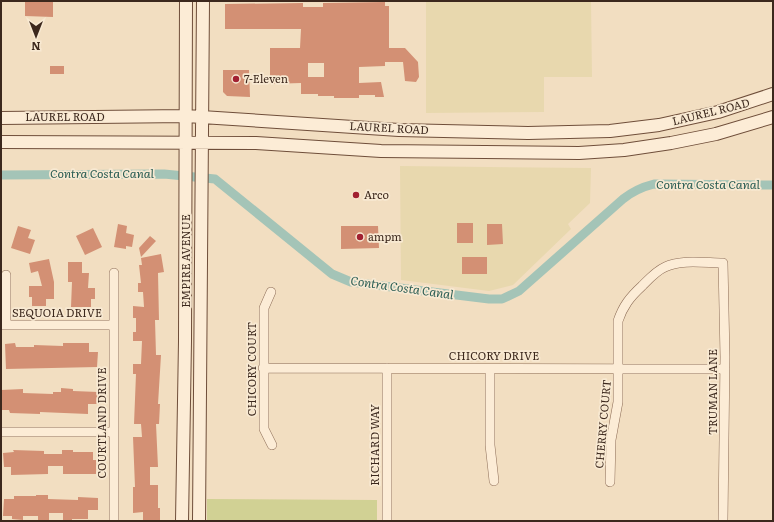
<svg xmlns="http://www.w3.org/2000/svg" width="774" height="522" viewBox="0 0 774 522" font-family="Literata,serif">
<rect width="100%" height="100%" fill="#f2dec1"/>
<path fill="#e8d8ae" d="M 426,1 L 591,1 L 592,77 L 544,77 L 544,112 L 426,113 Z
M 400,166 L 591,168 L 590,203 L 568,224 L 571,229 L 513,285 L 489,291 L 401,280 Z"/>
<path fill="#d1d194" d="M 207,499 L 377,500 L 377,521 L 207,521 Z"/>
<g fill="none" stroke-linecap="round" stroke-linejoin="round">
<path stroke="#a4c4b7" stroke-width="9" d="M 1,175 L 164,174 L 215,179 L 332,274 L 351,282 L 489,299 L 502,299 L 519,291 L 623,199 C 633,191 642,187 654,184 L 773,185"/>
</g>
<path fill="#d39074" fill-rule="evenodd" d="M 25,1 L 53,1 L 53,17 L 25,16 Z
M 385,2 L 385,6 L 389,6 L 389,48 L 405,48 L 418,62 L 419,77 L 416,82 L 405,81 L 403,62 L 385,62 L 385,66 L 359,67 L 359,83 L 381,82 L 384,97 L 375,97 L 375,95 L 359,95 L 359,98 L 334,98 L 334,96 L 318,96 L 318,94 L 301,94 L 301,83 L 270,84 L 270,48 L 300,48 L 301,29 L 225,29 L 225,4 L 303,3 L 303,7 L 323,7 L 323,3 ZM 308,63 L 324,63 L 324,77 L 308,77 Z
M 50,66 L 64,66 L 64,74 L 50,74 Z
M 223,70 L 249,70 L 250,97 L 227,96 L 223,92 Z
M 457,223 L 473,223 L 473,243 L 457,243 Z
M 118,224 L 127,226 L 126,233 L 134,235 L 132,247 L 126,246 L 126,249 L 114,247 Z
M 487,224 L 502,224 L 503,244 L 487,245 Z
M 18,226 L 31,230 L 28,238 L 35,240 L 30,254 L 11,248 Z
M 341,226 L 378,226 L 379,248 L 341,249 Z
M 93,228 L 102,247 L 85,255 L 76,236 Z
M 150,236 L 156,241 L 141,257 L 139,248 Z
M 161,254 L 164,272 L 158,273 L 159,320 L 155,320 L 156,355 L 161,355 L 158,404 L 160,404 L 159,424 L 156,424 L 158,467 L 150,467 L 150,485 L 158,485 L 158,508 L 160,508 L 160,521 L 143,521 L 143,512 L 133,513 L 133,487 L 135,487 L 133,437 L 142,437 L 141,424 L 134,424 L 136,374 L 133,374 L 133,364 L 141,364 L 142,341 L 133,341 L 133,332 L 136,332 L 136,318 L 133,318 L 133,306 L 144,307 L 143,292 L 138,292 L 138,283 L 141,283 L 139,265 L 142,265 L 141,258 Z
M 462,257 L 487,257 L 487,274 L 462,274 Z
M 49,259 L 54,282 L 54,299 L 46,299 L 46,306 L 32,306 L 32,297 L 29,297 L 29,286 L 42,286 L 38,271 L 31,273 L 29,263 Z
M 68,262 L 82,262 L 82,273 L 89,273 L 88,288 L 95,288 L 95,299 L 91,299 L 91,307 L 71,307 L 72,282 L 68,282 Z
M 15,343 L 16,347 L 34,347 L 34,345 L 63,346 L 63,343 L 89,343 L 89,352 L 98,352 L 97,367 L 6,369 L 5,344 Z
M 61,388 L 73,389 L 73,391 L 98,392 L 98,404 L 88,404 L 88,414 L 40,412 L 40,414 L 10,413 L 9,410 L 1,410 L 1,390 L 23,389 L 23,393 L 53,394 L 53,392 L 61,392 Z
M 13,450 L 44,451 L 44,454 L 62,454 L 62,450 L 73,450 L 73,452 L 93,452 L 93,460 L 96,460 L 96,474 L 63,474 L 63,466 L 48,466 L 48,474 L 11,475 L 11,467 L 4,467 L 3,453 L 14,452 Z
M 36,495 L 48,495 L 48,499 L 78,500 L 78,497 L 98,498 L 98,510 L 88,510 L 88,519 L 72,519 L 72,520 L 63,520 L 63,513 L 49,513 L 49,520 L 38,520 L 38,516 L 23,516 L 23,520 L 12,519 L 12,516 L 3,516 L 4,499 L 14,499 L 14,496 L 36,496 Z"/>
<g fill="none" stroke-linecap="round" stroke-linejoin="round">
<g stroke="#8d6d57" stroke-width="10">
<path id="minor" d="M 114,273 L 114,521
M 271,292 L 264,308 L 264,429 L 272,445
M 1,325 L 114,325
M 6,325 L 6,275
M 263,368 L 725,369
M 387,368 L 387,521
M 490,369 L 490,445 L 494,481
M 1,432 L 114,432
M 610,482 L 611,440 L 618,402 L 618,321 C 623,306 630,297 642,286 C 649,279 656,271 665,267 C 681,259 706,263 723,263 L 725,357 L 723,521"/>
</g>
<g stroke="#6f4e3a" stroke-width="14">
<path id="secondary" d="M 1,118 L 186,116 L 399,130 L 528,133 L 610,131 L 659,125 L 718,112 L 773,94
M 1,142 L 256,143 L 381,151 L 579,153 L 624,150 L 671,143 L 716,134 L 773,117
M 182,521 L 185,341 L 186,1
M 199,521 L 203,1"/>
</g>
<use href="#minor" stroke="#fcecd6" stroke-width="9"/>
<use href="#secondary" stroke="#fcecd6" stroke-width="12"/>
</g>
<g fill="#a22132" stroke="#f8e9d2" stroke-width="1.5">
<circle cx="236" cy="79" r="4"/>
<circle cx="356" cy="195" r="4"/>
<circle cx="360" cy="237" r="4"/>
</g>
<g text-anchor="middle" stroke-width="3.5" stroke-linejoin="round" paint-order="stroke">
<g font-size="11" fill="#3c281d" stroke="#f8e9d2" text-anchor="start">
<text x="244" y="83">7-Eleven</text>
<text x="364" y="199">Arco</text>
<text x="368" y="241">ampm</text>
</g>
<g font-size="11" fill="#3c281d" stroke="#f8e9d2">
<text transform="translate(711 112) rotate(-14)" y="4">LAUREL ROAD</text>
<text x="65" y="121">LAUREL ROAD</text>
<text transform="translate(389 128) rotate(3)" y="4">LAUREL ROAD</text>
<text transform="translate(186 261) rotate(-90)" y="4">EMPIRE AVENUE</text>
<text x="57" y="317">SEQUOIA DRIVE</text>
<text x="494" y="360">CHICORY DRIVE</text>
<text transform="translate(252 369) rotate(-90)" y="4">CHICORY COURT</text>
<text transform="translate(713 392) rotate(-90)" y="4">TRUMAN LANE</text>
<text transform="translate(102 423) rotate(-90)" y="4">COURTLAND DRIVE</text>
<text transform="translate(603 424) rotate(-85)" y="4">CHERRY COURT</text>
<text transform="translate(375 445) rotate(-90)" y="4">RICHARD WAY</text>
</g>
<g font-size="12" font-style="italic" fill="#2a5d54" stroke="#f8e9d2">
<text x="102" y="178">Contra Costa Canal</text>
<text x="708" y="189">Contra Costa Canal</text>
<text transform="translate(402 288) rotate(8)" y="4">Contra Costa Canal</text>
</g>
</g>
<rect width="774" height="522" fill="none" stroke="#3c281d" stroke-width="4"/>
<g transform="translate(36 36) rotate(180)" stroke="#f8e9d2" stroke-width="3" paint-order="stroke">
<path d="M0-3L7 15L0 10L-7 15Z" fill="#3c281d"/>
<text y="-6" font-size="11" font-weight="bold" text-anchor="middle" fill="#3c281d">N</text>
</g>
</svg>
